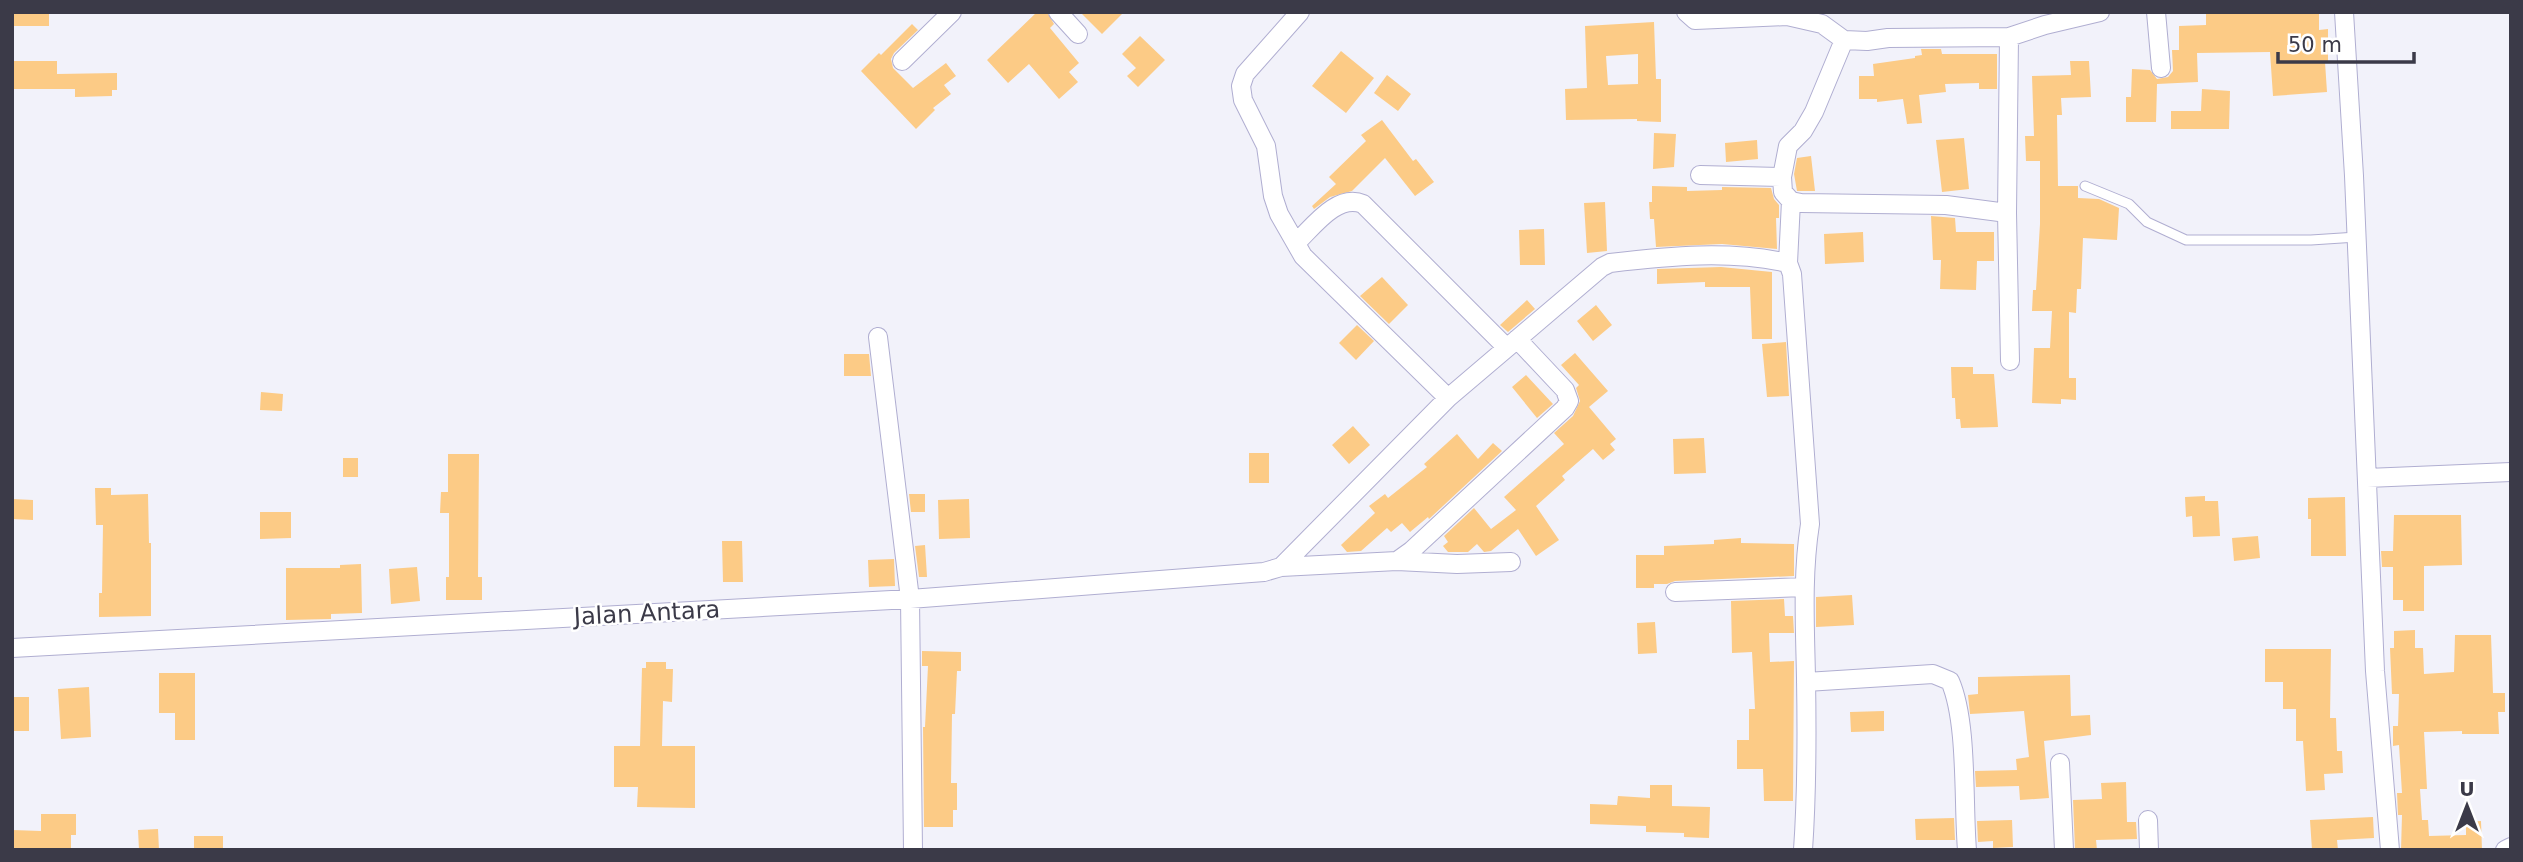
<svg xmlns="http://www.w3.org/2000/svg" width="2523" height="862" viewBox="0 0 2523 862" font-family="'DejaVu Sans',sans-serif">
<rect width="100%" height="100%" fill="#f2f2fa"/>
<path fill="#fccb86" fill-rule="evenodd" d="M 12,12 L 49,12 L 49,26 L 12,26 Z
M 1037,12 L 1047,12 L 1054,24 L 1050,28 L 1079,63 L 1069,72 L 1078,82 L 1059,99 L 1029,64 L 1008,83 L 987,60 Z
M 1080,12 L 1124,12 L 1102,34 Z
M 2206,12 L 2319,12 L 2319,30 L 2328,29 L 2328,62 L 2325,62 L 2327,92 L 2273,96 L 2270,52 L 2197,53 L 2198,82 L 2157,84 L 2156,122 L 2126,122 L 2126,97 L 2131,97 L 2132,69 L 2150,70 L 2157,79 L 2168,77 L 2173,71 L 2172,50 L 2179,50 L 2179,26 L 2206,25 Z
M 1654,22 L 1656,79 L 1661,79 L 1661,122 L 1637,121 L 1637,119 L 1566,120 L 1565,89 L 1587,88 L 1585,26 ZM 1638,54 L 1638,84 L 1608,85 L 1606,56 Z
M 912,24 L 918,30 L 894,53 L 891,59 L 893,68 L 913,88 L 946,63 L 956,76 L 944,85 L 951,94 L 933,108 L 935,110 L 916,129 L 861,71 L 879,53 L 881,55 Z
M 1140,36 L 1165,60 L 1138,87 L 1127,76 L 1136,68 L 1122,54 Z
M 1921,49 L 1941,49 L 1942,54 L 1997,54 L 1997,89 L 1979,89 L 1979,83 L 1945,84 L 1946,92 L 1919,95 L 1922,123 L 1907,124 L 1903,99 L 1877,102 L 1877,99 L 1859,99 L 1859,76 L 1874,76 L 1873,64 L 1915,58 L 1915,56 L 1922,55 Z
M 1341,51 L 1374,78 L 1346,113 L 1312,86 Z
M 12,61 L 57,61 L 57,74 L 117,73 L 117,90 L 112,90 L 112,96 L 75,97 L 75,89 L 12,89 Z
M 2070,61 L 2089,61 L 2091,97 L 2061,98 L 2062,115 L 2057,115 L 2058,186 L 2078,186 L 2078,198 L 2099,199 L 2119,208 L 2117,240 L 2083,238 L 2081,289 L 2077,289 L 2076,313 L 2069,312 L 2069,378 L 2076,378 L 2076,400 L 2061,399 L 2061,404 L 2032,403 L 2034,348 L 2050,348 L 2052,311 L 2032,311 L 2033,290 L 2036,290 L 2040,224 L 2040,161 L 2026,161 L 2025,136 L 2034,136 L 2032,76 L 2071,75 Z
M 1387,75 L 1411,94 L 1398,111 L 1374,93 Z
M 2202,89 L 2230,91 L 2229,129 L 2171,129 L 2171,111 L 2201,111 Z
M 1382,120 L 1413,161 L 1416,159 L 1434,182 L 1415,196 L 1385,158 L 1352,191 L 1330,197 L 1314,209 L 1312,206 L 1336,184 L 1329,177 L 1366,141 L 1361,135 Z
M 1654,133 L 1676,134 L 1674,167 L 1653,169 Z
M 1964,138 L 1969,189 L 1942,192 L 1936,140 Z
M 1757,140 L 1758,159 L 1726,162 L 1725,143 Z
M 1811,156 L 1815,191 L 1797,191 L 1794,174 L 1797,158 Z
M 1652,186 L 1687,187 L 1687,191 L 1722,190 L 1722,187 L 1771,188 L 1774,199 L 1779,205 L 1779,218 L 1776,218 L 1777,249 L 1722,244 L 1656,247 L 1654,219 L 1650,219 L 1649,202 L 1652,202 Z
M 1605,202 L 1607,251 L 1587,253 L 1584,203 Z
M 1931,216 L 1955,218 L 1956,232 L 1994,232 L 1994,261 L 1977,261 L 1976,290 L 1940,289 L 1941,260 L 1933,260 Z
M 1544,229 L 1545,265 L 1520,265 L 1519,230 Z
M 1863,232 L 1864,262 L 1825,264 L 1824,234 Z
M 1721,267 L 1772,272 L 1772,339 L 1752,339 L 1750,287 L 1705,287 L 1705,282 L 1657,284 L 1657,269 Z
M 1382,277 L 1408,305 L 1389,324 L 1360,296 Z
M 1527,300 L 1535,309 L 1508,332 L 1500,325 Z
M 1596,305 L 1612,325 L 1593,341 L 1577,321 Z
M 1357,325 L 1374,341 L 1356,360 L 1339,343 Z
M 1786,342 L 1789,396 L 1767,397 L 1762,344 Z
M 1575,353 L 1608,391 L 1589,407 L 1616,439 L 1610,444 L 1615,450 L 1603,460 L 1593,449 L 1562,476 L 1565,480 L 1536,506 L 1559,540 L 1536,556 L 1518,529 L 1491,551 L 1484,552 L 1477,544 L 1468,552 L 1448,552 L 1443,546 L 1448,542 L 1444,536 L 1474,508 L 1491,529 L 1516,510 L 1504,497 L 1564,444 L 1554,433 L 1573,416 L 1580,401 L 1576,388 L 1579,385 L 1561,365 Z
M 844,354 L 869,354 L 871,376 L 844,376 Z
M 1951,367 L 1973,367 L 1973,374 L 1994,374 L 1998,427 L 1961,428 L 1960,419 L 1956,419 L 1955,398 L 1952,398 Z
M 1526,375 L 1553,404 L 1537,418 L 1512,387 Z
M 261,392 L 283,394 L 282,411 L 260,410 Z
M 1353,426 L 1370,445 L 1349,464 L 1332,445 Z
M 1457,434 L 1478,459 L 1493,443 L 1502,451 L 1429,519 L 1428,517 L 1410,532 L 1402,523 L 1391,532 L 1387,528 L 1361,551 L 1347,552 L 1341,545 L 1375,513 L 1369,506 L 1385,494 L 1388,498 L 1427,467 L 1424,464 Z
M 1704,438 L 1706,473 L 1674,474 L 1673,439 Z
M 1249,453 L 1269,453 L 1269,483 L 1249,483 Z
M 448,454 L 479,454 L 478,577 L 482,577 L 482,600 L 446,600 L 446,577 L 449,577 L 449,513 L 440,513 L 441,492 L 448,492 Z
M 343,458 L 358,458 L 358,477 L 343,477 Z
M 95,488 L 111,488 L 111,495 L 148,494 L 149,543 L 151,543 L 151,616 L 99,617 L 99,593 L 102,593 L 103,525 L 96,525 Z
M 909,494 L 925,494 L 925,512 L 911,512 Z
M 2205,496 L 2205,501 L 2218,501 L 2220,536 L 2193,537 L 2192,516 L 2186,517 L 2185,497 Z
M 2345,497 L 2346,556 L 2311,556 L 2311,519 L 2308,519 L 2308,498 Z
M 12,499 L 33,500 L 33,520 L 12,519 Z
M 969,499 L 970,538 L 939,539 L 938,500 Z
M 260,512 L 291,512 L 291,538 L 260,539 Z
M 2394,515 L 2461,515 L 2462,565 L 2424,566 L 2424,611 L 2403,611 L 2403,600 L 2393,600 L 2393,567 L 2382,567 L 2381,551 L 2393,551 Z
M 2258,536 L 2260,558 L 2234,561 L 2232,538 Z
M 1741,538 L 1741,543 L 1794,544 L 1794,576 L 1675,581 L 1667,584 L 1654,584 L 1654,588 L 1636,588 L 1636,555 L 1664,555 L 1664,546 L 1714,544 L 1714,540 Z
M 722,541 L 742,541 L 743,582 L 723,582 Z
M 925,545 L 927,577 L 919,577 L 915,546 Z
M 894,559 L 895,586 L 869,587 L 868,560 Z
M 361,564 L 362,613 L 331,614 L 331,619 L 286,620 L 286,568 L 340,568 L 340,565 Z
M 417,567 L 420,601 L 391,604 L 389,569 Z
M 1852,595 L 1854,625 L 1816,627 L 1816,597 Z
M 1784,599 L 1785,616 L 1793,616 L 1794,633 L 1769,633 L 1770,662 L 1794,661 L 1793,801 L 1764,801 L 1763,769 L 1737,769 L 1737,740 L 1749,740 L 1749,709 L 1755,709 L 1752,652 L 1732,653 L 1731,601 Z
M 1655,622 L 1657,653 L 1638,654 L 1637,623 Z
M 2415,630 L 2415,648 L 2423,648 L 2424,674 L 2454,672 L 2455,635 L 2491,635 L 2493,693 L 2505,693 L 2505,712 L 2498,712 L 2499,734 L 2462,734 L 2462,731 L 2424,732 L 2427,789 L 2420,789 L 2422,820 L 2428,820 L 2429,836 L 2466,835 L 2466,822 L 2481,821 L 2482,850 L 2401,850 L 2402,815 L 2398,815 L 2397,793 L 2402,793 L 2399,745 L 2393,746 L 2393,726 L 2398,726 L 2399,694 L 2392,694 L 2390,648 L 2394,648 L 2394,631 Z
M 2265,649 L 2331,649 L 2330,718 L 2336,718 L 2337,751 L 2342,751 L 2343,773 L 2324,774 L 2325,790 L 2306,791 L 2303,741 L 2296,741 L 2296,709 L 2283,709 L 2283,682 L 2265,682 Z
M 922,651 L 961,652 L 961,671 L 957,671 L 955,714 L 952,714 L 951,783 L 957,783 L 957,810 L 953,810 L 953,827 L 924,827 L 923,727 L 925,727 L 928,666 L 922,666 Z
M 646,662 L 666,662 L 666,669 L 673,669 L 672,702 L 663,701 L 662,746 L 695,746 L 695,808 L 637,807 L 638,787 L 614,787 L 614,746 L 640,746 L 642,668 L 646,668 Z
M 159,673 L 195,673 L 195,740 L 175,740 L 175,713 L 159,713 Z
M 2070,675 L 2071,716 L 2090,715 L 2091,735 L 2044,741 L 2049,798 L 2020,800 L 2019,786 L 1976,787 L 1975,771 L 2017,770 L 2016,759 L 2029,757 L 2024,711 L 1970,714 L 1968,695 L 1978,694 L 1978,677 Z
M 89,687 L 91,737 L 61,739 L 58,689 Z
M 12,697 L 29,697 L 29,731 L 12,731 Z
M 1884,711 L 1884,731 L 1851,732 L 1850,712 Z
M 2126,782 L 2127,822 L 2136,822 L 2137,839 L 2096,840 L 2097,850 L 2075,850 L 2073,800 L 2102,799 L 2101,783 Z
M 1650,785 L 1672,785 L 1672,806 L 1710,807 L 1709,838 L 1684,837 L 1684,833 L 1646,832 L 1646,826 L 1590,824 L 1590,804 L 1617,805 L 1618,796 L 1650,798 Z
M 41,814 L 76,814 L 76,835 L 71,835 L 71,850 L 12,850 L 12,830 L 41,831 Z
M 2373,817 L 2374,838 L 2337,840 L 2338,850 L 2312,850 L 2310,820 Z
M 1954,818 L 1955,840 L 1916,840 L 1915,819 Z
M 2012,820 L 2013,847 L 1993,848 L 1993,841 L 1978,842 L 1977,821 Z
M 158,829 L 159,850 L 139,850 L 138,830 Z
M 194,836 L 223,836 L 223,850 L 194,850 Z"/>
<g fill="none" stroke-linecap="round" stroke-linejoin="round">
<g stroke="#b0aed1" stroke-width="11">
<path id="service" d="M 2085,186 L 2129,204 L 2147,222 L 2186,240 L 2311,240 L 2357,237"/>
</g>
<g stroke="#b0aed1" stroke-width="20">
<path id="minor" d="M 1058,12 L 1078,34
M 1300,12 L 1245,74 L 1241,86 L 1243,100 L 1266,146 L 1273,196 L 1279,214 L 1303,256 L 1448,398 L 1602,267 L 1610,263 C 1670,256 1729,250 1788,263 L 1792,274 L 1810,524 C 1802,575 1805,626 1806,678 C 1807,735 1807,793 1803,850
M 1686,12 L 1695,20 L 1787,16 L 1822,24 L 1844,40 L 1867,41 L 1888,38 L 2009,37 L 2045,25 L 2100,12
M 2156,12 L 2161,68
M 2344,12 L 2354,176 L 2375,671 L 2390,850
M 1844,40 L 1814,112 L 1803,131 L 1788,146 L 1782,177 L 1783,192 L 1791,201 L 1801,203 L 1946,205 L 2007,213 L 2010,361
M 902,61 L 952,12
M 1700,175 L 1782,177
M 2007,213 L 2009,37
M 1296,243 C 1313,227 1337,193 1363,204 L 1507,348
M 1788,263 L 1791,201
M 878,337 L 910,599 L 913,850
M 2367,478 L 2511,472
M 1397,561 L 1411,551 L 1565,408 L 1569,401 L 1565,390 L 1517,339
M 1281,567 L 1448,398
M 1675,592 L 1804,587
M 12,648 L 910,599 L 1264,572 L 1281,567 L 1397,561 L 1457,564 L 1511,562
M 1806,682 L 1933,674 L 1950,681 C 1968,722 1963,803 1967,850
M 2060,763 L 2064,850
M 2148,820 L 2149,850
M 2505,850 L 2511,847"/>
</g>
<use href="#service" stroke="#fff" stroke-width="9"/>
<use href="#minor" stroke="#fff" stroke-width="18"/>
</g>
<g text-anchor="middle" stroke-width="5" stroke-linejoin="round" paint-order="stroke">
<g font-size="24" fill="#3b3a48" stroke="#fff">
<text transform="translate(647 613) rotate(-3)" y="8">Jalan Antara</text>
</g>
</g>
<rect width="2523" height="862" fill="none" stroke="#3b3a48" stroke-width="28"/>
<g transform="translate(2467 806)" stroke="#ffffff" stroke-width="5" paint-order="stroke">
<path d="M0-5L12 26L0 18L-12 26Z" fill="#3b3a48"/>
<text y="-10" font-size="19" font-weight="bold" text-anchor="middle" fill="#3b3a48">U</text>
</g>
<path d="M2278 52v10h136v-10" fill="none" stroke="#3b3a48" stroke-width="3.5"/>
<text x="2288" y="52" font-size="21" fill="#3b3a48" stroke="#ffffff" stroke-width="5" paint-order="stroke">50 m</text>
</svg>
